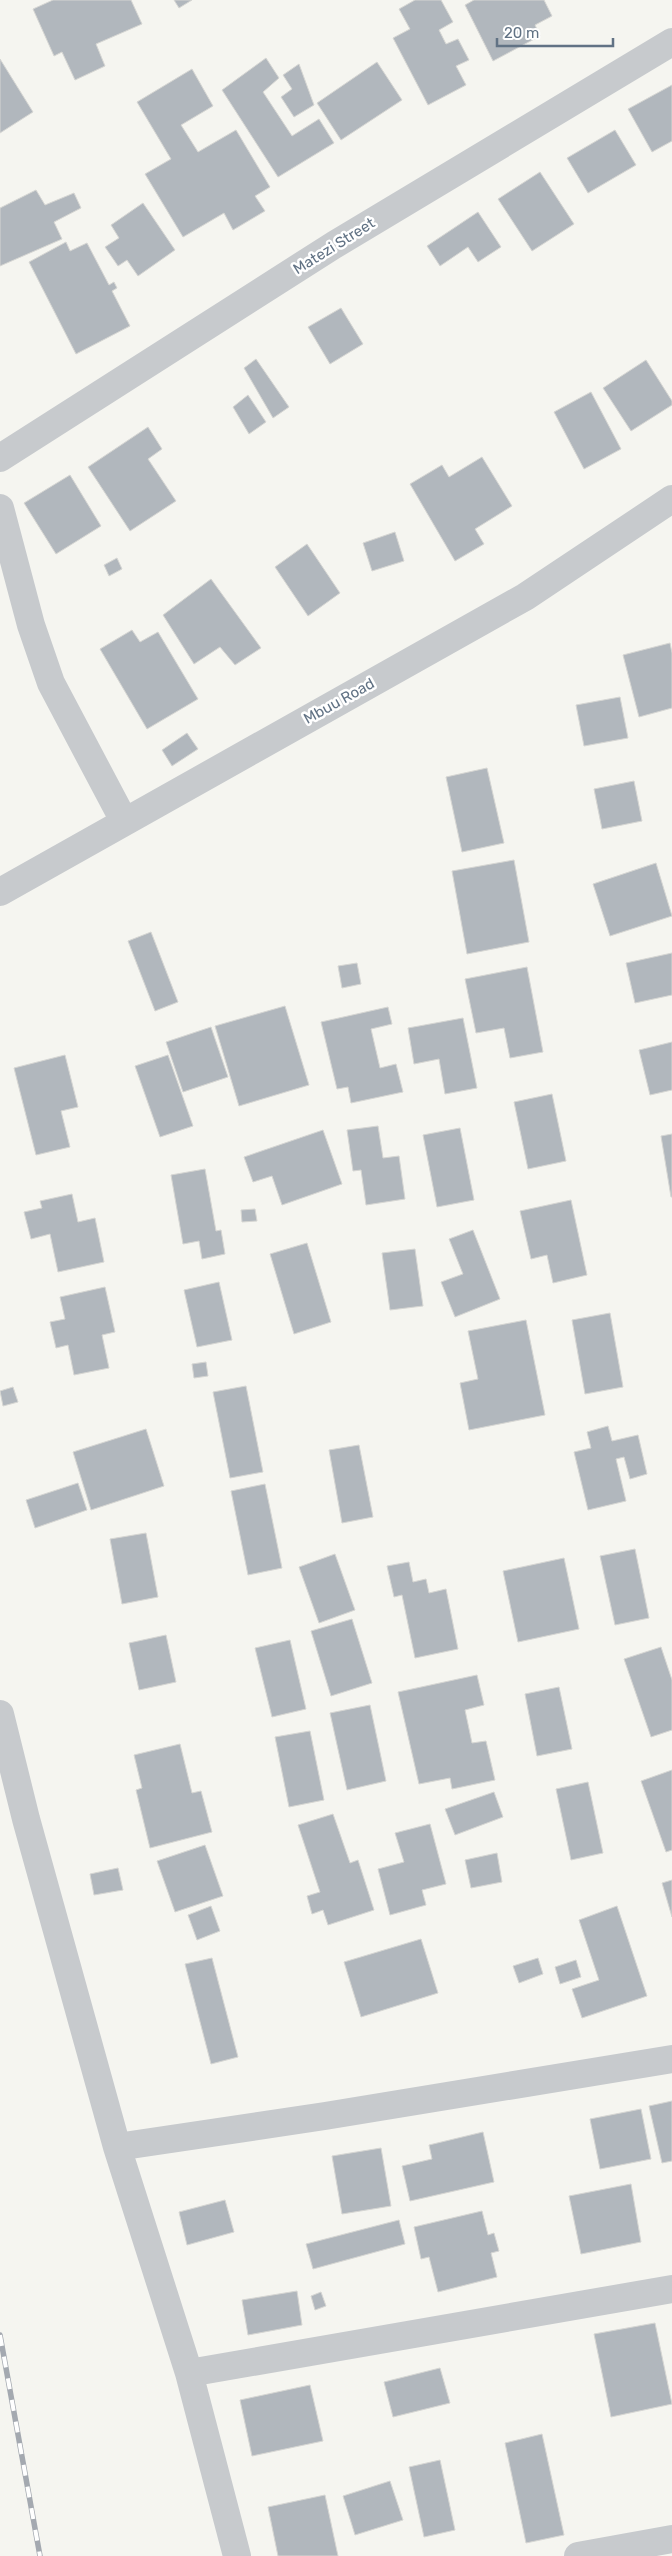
<svg xmlns="http://www.w3.org/2000/svg" width="672" height="2556" viewBox="0 0 672 2556" font-family="Rubik,sans-serif">
<rect width="100%" height="100%" fill="#f5f5f0"/>
<path fill="#b1b7bd" stroke="#d6d6d3" d="M 53,0 L 131,0 L 142,24 L 96,44 L 105,66 L 75,80 L 62,52 L 54,56 L 33,9 Z
M 174,0 L 192,0 L 179,8 Z
M 415,0 L 441,0 L 453,22 L 439,30 L 446,44 L 458,39 L 469,60 L 456,66 L 466,85 L 428,105 L 393,38 L 410,29 L 399,9 Z
M 474,0 L 544,0 L 552,16 L 535,25 L 540,36 L 493,61 L 465,5 Z
M 266,58 L 279,78 L 263,92 L 292,136 L 319,119 L 334,143 L 278,177 L 222,90 Z
M 0,59 L 33,112 L 0,133 Z
M 377,62 L 402,100 L 341,140 L 317,103 Z
M 299,64 L 314,105 L 294,117 L 281,97 L 292,89 L 283,75 Z
M 192,69 L 213,106 L 181,125 L 198,152 L 236,130 L 270,187 L 255,196 L 265,211 L 233,230 L 224,213 L 183,237 L 145,174 L 171,159 L 137,102 Z
M 672,85 L 672,141 L 652,152 L 628,109 Z
M 615,130 L 636,165 L 588,193 L 567,158 Z
M 540,172 L 574,224 L 532,251 L 498,199 Z
M 36,190 L 45,205 L 74,193 L 81,208 L 54,222 L 62,239 L 0,266 L 0,208 Z
M 143,203 L 175,250 L 138,276 L 127,260 L 118,266 L 105,247 L 119,238 L 111,225 Z
M 478,212 L 501,247 L 478,262 L 468,247 L 440,266 L 427,246 Z
M 66,242 L 70,251 L 87,243 L 109,285 L 114,282 L 117,288 L 112,291 L 130,326 L 76,354 L 29,262 Z
M 341,308 L 363,344 L 330,364 L 308,327 Z
M 256,359 L 289,407 L 273,418 L 244,368 Z
M 646,360 L 672,401 L 672,405 L 631,431 L 603,388 Z
M 591,392 L 621,449 L 584,469 L 554,412 Z
M 248,395 L 266,422 L 249,434 L 233,407 Z
M 148,427 L 162,449 L 148,459 L 176,501 L 130,531 L 88,467 Z
M 482,457 L 512,506 L 475,529 L 484,544 L 455,561 L 410,484 L 442,465 L 449,477 Z
M 70,475 L 101,526 L 56,554 L 24,503 Z
M 395,532 L 404,561 L 372,571 L 363,543 Z
M 307,544 L 340,593 L 308,616 L 275,567 Z
M 117,558 L 122,569 L 109,576 L 104,565 Z
M 211,579 L 261,648 L 235,665 L 220,647 L 194,664 L 163,615 Z
M 132,630 L 140,642 L 158,632 L 198,699 L 147,729 L 100,649 Z
M 670,643 L 672,653 L 672,708 L 639,717 L 623,655 Z
M 620,697 L 628,738 L 584,746 L 576,705 Z
M 187,733 L 198,749 L 172,766 L 162,750 Z
M 487,768 L 504,843 L 462,852 L 446,777 Z
M 634,781 L 642,821 L 602,829 L 594,789 Z
M 514,860 L 529,942 L 467,954 L 452,871 Z
M 656,863 L 672,916 L 610,936 L 593,884 Z
M 151,932 L 178,1002 L 155,1011 L 128,941 Z
M 672,953 L 672,995 L 635,1003 L 626,963 Z
M 357,963 L 361,984 L 342,988 L 338,966 Z
M 527,967 L 543,1052 L 510,1058 L 504,1028 L 476,1033 L 465,979 Z
M 285,1006 L 309,1085 L 239,1106 L 215,1026 Z
M 388,1007 L 392,1024 L 371,1029 L 380,1068 L 396,1064 L 403,1092 L 351,1103 L 348,1087 L 337,1089 L 321,1022 Z
M 463,1018 L 477,1088 L 445,1094 L 439,1059 L 414,1064 L 408,1028 Z
M 211,1027 L 228,1077 L 183,1092 L 166,1042 Z
M 672,1042 L 672,1090 L 650,1095 L 639,1050 Z
M 65,1055 L 78,1107 L 61,1111 L 70,1147 L 36,1155 L 14,1068 Z
M 168,1055 L 193,1126 L 160,1137 L 135,1066 Z
M 552,1094 L 566,1161 L 528,1169 L 514,1102 Z
M 378,1126 L 383,1158 L 399,1156 L 405,1199 L 366,1205 L 361,1170 L 353,1171 L 347,1130 Z
M 460,1128 L 474,1200 L 437,1207 L 423,1135 Z
M 323,1130 L 342,1184 L 282,1205 L 272,1176 L 253,1182 L 244,1157 Z
M 672,1134 L 672,1197 L 671,1197 L 661,1136 Z
M 205,1169 L 216,1231 L 221,1230 L 225,1254 L 202,1259 L 199,1241 L 183,1244 L 171,1175 Z
M 72,1194 L 78,1222 L 95,1218 L 104,1262 L 58,1272 L 50,1234 L 31,1239 L 24,1212 L 42,1208 L 40,1201 Z
M 571,1200 L 587,1275 L 553,1283 L 547,1255 L 531,1259 L 520,1211 Z
M 255,1209 L 257,1221 L 242,1222 L 241,1210 Z
M 473,1230 L 500,1299 L 455,1317 L 441,1282 L 463,1274 L 449,1239 Z
M 307,1243 L 331,1322 L 294,1334 L 270,1254 Z
M 415,1249 L 423,1306 L 390,1310 L 382,1253 Z
M 219,1282 L 232,1340 L 197,1347 L 184,1290 Z
M 105,1287 L 115,1332 L 102,1335 L 109,1368 L 74,1375 L 68,1345 L 56,1348 L 50,1322 L 65,1319 L 60,1297 Z
M 610,1313 L 623,1387 L 585,1394 L 572,1320 Z
M 526,1320 L 545,1415 L 469,1430 L 460,1383 L 478,1379 L 468,1331 Z
M 206,1362 L 208,1376 L 194,1378 L 192,1364 Z
M 246,1386 L 263,1472 L 230,1478 L 213,1392 Z
M 13,1387 L 18,1402 L 3,1406 L 0,1391 Z
M 608,1426 L 612,1441 L 638,1435 L 647,1474 L 630,1479 L 624,1457 L 616,1459 L 626,1501 L 588,1510 L 574,1452 L 591,1448 L 587,1432 Z
M 146,1429 L 164,1486 L 91,1510 L 73,1452 Z
M 359,1445 L 373,1517 L 342,1523 L 329,1450 Z
M 78,1483 L 87,1510 L 35,1528 L 26,1500 Z
M 265,1484 L 282,1568 L 248,1575 L 231,1491 Z
M 146,1533 L 158,1597 L 122,1604 L 110,1539 Z
M 635,1549 L 649,1618 L 615,1625 L 600,1556 Z
M 335,1554 L 355,1610 L 319,1623 L 299,1567 Z
M 564,1558 L 579,1629 L 518,1642 L 503,1571 Z
M 409,1562 L 413,1582 L 426,1579 L 429,1593 L 446,1589 L 458,1649 L 415,1658 L 402,1595 L 394,1597 L 387,1566 Z
M 352,1619 L 372,1683 L 331,1696 L 311,1631 Z
M 166,1635 L 176,1682 L 139,1690 L 129,1643 Z
M 290,1640 L 306,1709 L 272,1717 L 255,1648 Z
M 661,1647 L 672,1680 L 672,1730 L 651,1737 L 624,1659 Z
M 477,1675 L 484,1705 L 465,1710 L 472,1743 L 486,1741 L 495,1780 L 452,1789 L 450,1778 L 419,1784 L 398,1692 Z
M 559,1687 L 572,1749 L 537,1756 L 525,1694 Z
M 370,1705 L 386,1781 L 347,1790 L 330,1713 Z
M 310,1731 L 324,1800 L 289,1807 L 275,1737 Z
M 180,1744 L 192,1793 L 201,1791 L 212,1832 L 150,1848 L 136,1790 L 142,1788 L 134,1755 Z
M 672,1770 L 672,1850 L 666,1852 L 641,1781 Z
M 588,1782 L 603,1853 L 571,1860 L 556,1789 Z
M 494,1792 L 503,1817 L 455,1835 L 445,1809 Z
M 333,1814 L 350,1863 L 358,1860 L 374,1910 L 328,1925 L 323,1910 L 312,1914 L 307,1896 L 320,1892 L 298,1825 Z
M 430,1824 L 446,1884 L 422,1890 L 426,1905 L 390,1915 L 378,1869 L 404,1862 L 395,1833 Z
M 205,1845 L 223,1896 L 175,1912 L 157,1861 Z
M 497,1853 L 502,1882 L 471,1888 L 465,1860 Z
M 118,1868 L 123,1890 L 94,1895 L 90,1874 Z
M 672,1880 L 672,1917 L 662,1883 Z
M 211,1906 L 220,1931 L 197,1940 L 188,1915 Z
M 617,1906 L 647,1996 L 582,2018 L 572,1989 L 599,1980 L 579,1920 Z
M 421,1939 L 438,1993 L 361,2017 L 344,1962 Z
M 212,1958 L 238,2057 L 211,2064 L 185,1964 Z
M 538,1958 L 543,1974 L 519,1983 L 513,1966 Z
M 576,1960 L 581,1977 L 560,1984 L 555,1967 Z
M 672,2101 L 672,2161 L 662,2163 L 649,2106 Z
M 641,2109 L 651,2159 L 600,2169 L 590,2119 Z
M 483,2132 L 494,2182 L 410,2201 L 402,2166 L 432,2159 L 429,2145 Z
M 381,2148 L 391,2206 L 342,2214 L 332,2156 Z
M 631,2184 L 641,2242 L 581,2254 L 569,2196 Z
M 225,2200 L 234,2232 L 187,2245 L 179,2212 Z
M 482,2211 L 488,2235 L 494,2233 L 499,2251 L 491,2253 L 497,2277 L 438,2292 L 429,2257 L 421,2259 L 414,2227 Z
M 399,2220 L 405,2244 L 313,2269 L 306,2244 Z
M 297,2291 L 302,2325 L 248,2335 L 242,2300 Z
M 321,2292 L 326,2306 L 315,2310 L 311,2296 Z
M 655,2323 L 672,2404 L 611,2417 L 594,2334 Z
M 440,2368 L 450,2403 L 393,2417 L 384,2382 Z
M 310,2385 L 323,2441 L 252,2456 L 240,2400 Z
M 542,2434 L 564,2535 L 526,2543 L 505,2443 Z
M 440,2460 L 455,2530 L 424,2537 L 409,2467 Z
M 390,2481 L 403,2520 L 355,2535 L 343,2496 Z
M 325,2495 L 338,2556 L 278,2556 L 268,2507 Z"/>
<g fill="none" stroke-linecap="round" stroke-linejoin="round">
<path stroke="#c7cacd" stroke-width="28" d="M 0,458 L 334,245 L 672,42
M 0,508 L 31,625 L 51,683 L 124,821
M 0,892 L 525,597 L 672,499
M 0,1714 L 26,1819 L 117,2147 L 189,2373 L 237,2556
M 117,2147 L 325,2116 L 672,2059
M 189,2373 L 672,2289
M 578,2556 L 672,2539"/>
<g stroke="#a4a9b0" stroke-width="5.5">
<path id="rail" d="M 0,2335 L 40,2556"/>
</g>
<use href="#rail" stroke="#fff" stroke-width="4" stroke-dasharray="11" stroke-linecap="butt"/>
</g>
<g text-anchor="middle" stroke-width="5" stroke-linejoin="round" paint-order="stroke">
<g font-size="15" fill="#617284" stroke="#fff">
<text transform="translate(334 246) rotate(-32)" y="5">Matezi Street</text>
<text transform="translate(339 701) rotate(-29)" y="5">Mbuu Road</text>
</g>
</g>
<path d="M497 38v8h116v-8" fill="none" stroke="#617284" stroke-width="2.5"/>
<text x="504" y="38" font-size="15" fill="#617284" stroke="#ffffff" stroke-width="4" paint-order="stroke">20 m</text>
</svg>
